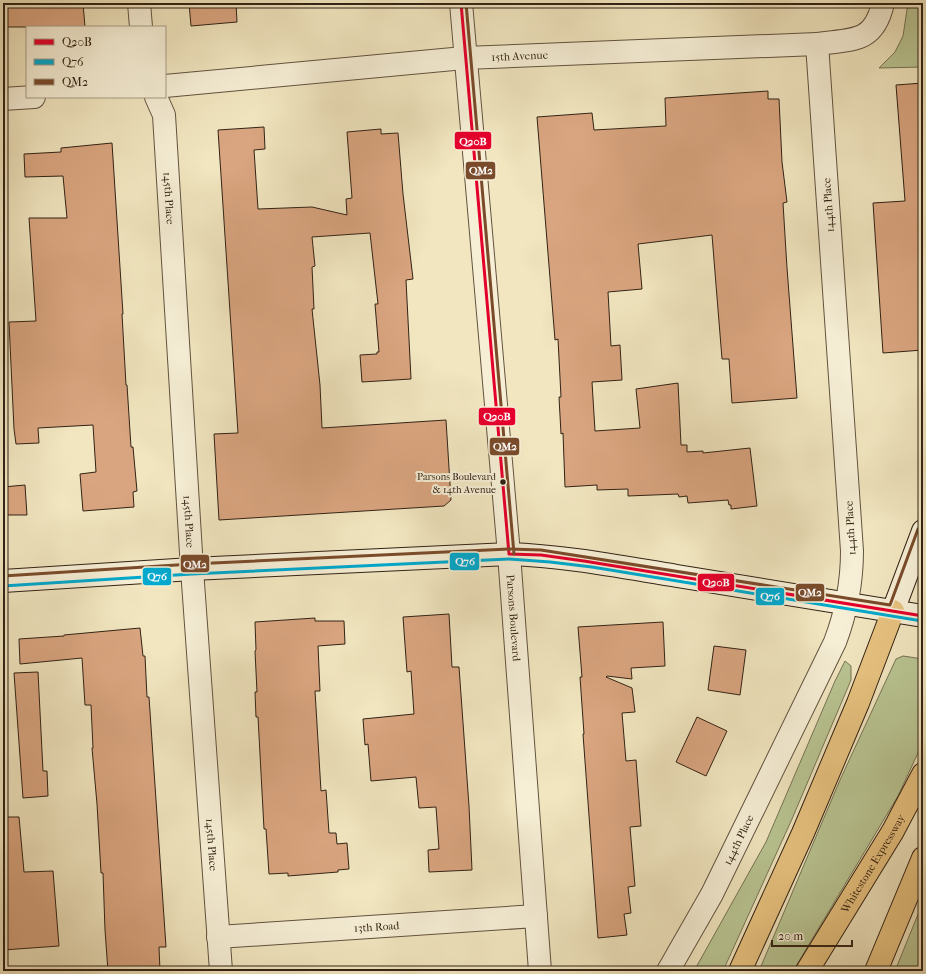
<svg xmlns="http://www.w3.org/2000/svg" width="926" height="974" viewBox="0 0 926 974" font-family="'IM FELL French Canon',serif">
<rect width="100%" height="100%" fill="#f1e6c0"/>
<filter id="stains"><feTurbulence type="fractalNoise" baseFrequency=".005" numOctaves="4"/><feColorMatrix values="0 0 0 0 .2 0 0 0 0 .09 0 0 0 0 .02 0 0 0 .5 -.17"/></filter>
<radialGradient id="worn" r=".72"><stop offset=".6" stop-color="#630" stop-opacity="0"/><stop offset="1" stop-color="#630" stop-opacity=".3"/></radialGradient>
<path fill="#b9c593" stroke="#767454" d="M 908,3 L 923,3 L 923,67 L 879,68 L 895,52 L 903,36 Z
M 903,656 L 923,659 L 923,742 L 898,796 L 793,971 L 759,971 L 840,780 L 896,659 Z
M 845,661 L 851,666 L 851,680 L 792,819 L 723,971 L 694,971 L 766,842 L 835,681 Z
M 923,902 L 923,971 L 895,971 Z"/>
<path fill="#d9a580" stroke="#322214" d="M 63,3 L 83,3 L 85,27 L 3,27 L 3,8 Z
M 189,3 L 236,3 L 237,22 L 191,26 Z
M 923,83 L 923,350 L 883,353 L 873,203 L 905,201 L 896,85 Z
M 768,91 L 768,99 L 779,99 L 782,162 L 787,202 L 783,203 L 787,268 L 797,398 L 732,403 L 729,359 L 722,359 L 712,235 L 638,244 L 642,289 L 608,292 L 611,346 L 620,345 L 622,380 L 592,382 L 595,431 L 640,428 L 636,389 L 678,383 L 681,445 L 687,445 L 687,452 L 703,451 L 703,453 L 750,448 L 757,506 L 731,509 L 731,505 L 729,505 L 728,500 L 688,503 L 687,496 L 679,497 L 678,494 L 628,496 L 628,489 L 597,490 L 597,485 L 565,487 L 563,433 L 561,434 L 559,397 L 561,397 L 558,339 L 555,340 L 537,117 L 592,113 L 594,130 L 666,126 L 665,98 Z
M 264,127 L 265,149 L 254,150 L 258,209 L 312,207 L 347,215 L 346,199 L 352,198 L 347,132 L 381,129 L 381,134 L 398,133 L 403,194 L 413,279 L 406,280 L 411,379 L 362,382 L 360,355 L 377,354 L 377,352 L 379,352 L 375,304 L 378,304 L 370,233 L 312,237 L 315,266 L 312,267 L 314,309 L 312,309 L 320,385 L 322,428 L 446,420 L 451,500 L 444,506 L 219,520 L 214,434 L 238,433 L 218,130 Z
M 112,143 L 123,314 L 122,314 L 126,385 L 127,385 L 131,447 L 133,447 L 137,491 L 133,492 L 134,507 L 83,511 L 80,474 L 96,472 L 93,425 L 38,428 L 39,443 L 16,444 L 14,429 L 9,322 L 36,321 L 29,218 L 67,218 L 63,176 L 25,177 L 24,154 L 61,152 L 61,148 Z
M 25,485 L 27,515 L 3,515 L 3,487 Z
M 449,614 L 452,667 L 459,667 L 469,806 L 472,870 L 429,872 L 428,850 L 439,849 L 436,807 L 419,808 L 416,777 L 371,781 L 368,744 L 365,745 L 363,719 L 414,714 L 411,671 L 407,672 L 403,617 Z
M 315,618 L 315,621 L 344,621 L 345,644 L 318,646 L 320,691 L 315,691 L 321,791 L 326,790 L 329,833 L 336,833 L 337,844 L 347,843 L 349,869 L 338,870 L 338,872 L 288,876 L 288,873 L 269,874 L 266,829 L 264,829 L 258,717 L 256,717 L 255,692 L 257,692 L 255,651 L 256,650 L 255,622 Z
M 663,622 L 665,666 L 631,668 L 632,679 L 607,676 L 606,677 L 632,688 L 635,712 L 622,713 L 626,761 L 636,760 L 641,826 L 630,827 L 635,886 L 628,887 L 631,913 L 624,914 L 627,935 L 598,938 L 583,734 L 584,734 L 580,677 L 582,677 L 578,627 Z
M 140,628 L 143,656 L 145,656 L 147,697 L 149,697 L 166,947 L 159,947 L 160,971 L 108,971 L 105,930 L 103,873 L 101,873 L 97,804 L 92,748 L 93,748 L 91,705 L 85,705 L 82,658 L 20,664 L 19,639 L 64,636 L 64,635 Z
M 714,646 L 746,650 L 740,695 L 708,690 Z
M 38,672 L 43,771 L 47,771 L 48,796 L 23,798 L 14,673 Z
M 697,717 L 727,731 L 706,776 L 676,762 Z
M 3,817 L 19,817 L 24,872 L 53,871 L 59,946 L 3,950 Z"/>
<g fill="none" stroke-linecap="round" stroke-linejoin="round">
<g stroke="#62533f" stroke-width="24">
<g id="minor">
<path d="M 139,3 L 141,27"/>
<path id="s1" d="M 165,86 L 464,58 L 817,44 C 852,39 874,44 883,3"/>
<path id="s2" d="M 156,97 L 164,115 L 192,569 L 221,971"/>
<path d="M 3,99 L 34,97"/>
<path id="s3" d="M 509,554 L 540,971"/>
<path id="s4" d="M 218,937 L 536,916"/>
<path id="s5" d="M 668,971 L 712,894 L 835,642 C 846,613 852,583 852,551 L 817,44"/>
</g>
</g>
<g stroke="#62533f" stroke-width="24">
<path id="tertiary" d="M 461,3 L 509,554"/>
</g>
<g stroke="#322214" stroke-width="24">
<path id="secondary" d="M 3,581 L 192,569 L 509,554 C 565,556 621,567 677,576 C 759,589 841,602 923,616
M 893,611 L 923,531"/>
</g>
<g stroke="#322214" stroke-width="24">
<g id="motorway">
<path d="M 740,971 L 803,833 L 858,703 L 893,611"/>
<path id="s6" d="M 807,971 L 893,831 L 923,774"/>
<path d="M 876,971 L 923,858"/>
</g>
</g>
<use href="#minor" stroke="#f6efd6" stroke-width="22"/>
<use href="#tertiary" stroke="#f6efd6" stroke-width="22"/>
<use href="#secondary" stroke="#f6efd6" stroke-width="22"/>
<use href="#motorway" stroke="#e8c380" stroke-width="22"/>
<g stroke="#f6efd6" stroke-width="6">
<path id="bus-1" d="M 461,3 L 509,554
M 509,554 L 541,555 L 584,561 L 923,616"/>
</g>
<g stroke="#f6efd6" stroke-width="6">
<path id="bus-2" d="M 3,586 L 192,574 L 509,559 L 550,562 L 592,567 L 922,621"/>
</g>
<g stroke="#f6efd6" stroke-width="6">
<path id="bus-3" d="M 466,3 L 514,554
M 3,576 L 192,564 L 509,549 L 541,550 L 890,605 L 918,529"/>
</g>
<use href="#bus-1" stroke="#e4002b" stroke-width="3"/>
<use href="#bus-2" stroke="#00a9ce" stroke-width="3"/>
<use href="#bus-3" stroke="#7a4b2a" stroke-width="3"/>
</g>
<circle fill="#322214" stroke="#f6efd6" stroke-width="1.5" cx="503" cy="482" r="3.5"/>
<g text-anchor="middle" stroke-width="4" stroke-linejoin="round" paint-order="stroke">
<g font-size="10" fill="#322214" stroke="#f6efd6" text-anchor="end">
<text x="496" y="480">Parsons Boulevard<tspan x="496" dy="13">&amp; 14th Avenue</tspan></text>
</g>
<g font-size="11" fill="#322214" stroke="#f6efd6">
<text dy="4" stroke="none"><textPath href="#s1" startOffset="356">15th Avenue</textPath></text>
<text dy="4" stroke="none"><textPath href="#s2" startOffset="103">145th Place</textPath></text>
<text transform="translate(828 205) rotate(-94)" y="4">144th Place</text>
<text dy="4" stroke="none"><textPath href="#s2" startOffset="427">145th Place</textPath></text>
<text transform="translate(850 528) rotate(-93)" y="4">144th Place</text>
<text dy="4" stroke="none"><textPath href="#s3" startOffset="64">Parsons Boulevard</textPath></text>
<text dy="4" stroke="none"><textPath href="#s5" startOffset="149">144th Place</textPath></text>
<text dy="4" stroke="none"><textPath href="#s2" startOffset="751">145th Place</textPath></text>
<text dy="4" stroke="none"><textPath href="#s6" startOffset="126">Whitestone Expressway</textPath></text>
<text dy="4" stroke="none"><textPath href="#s4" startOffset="159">13th Road</textPath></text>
</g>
</g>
<g stroke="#f6efd6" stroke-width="1.5">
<rect x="454" y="131" width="38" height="19" rx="4" fill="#e4002b"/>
<rect x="465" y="161" width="31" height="19" rx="4" fill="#7a4b2a"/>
<rect x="478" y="407" width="38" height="19" rx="4" fill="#e4002b"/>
<rect x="489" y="437" width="31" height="19" rx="4" fill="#7a4b2a"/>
<rect x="449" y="552" width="31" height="19" rx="4" fill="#00a9ce"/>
<rect x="180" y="554" width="30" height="19" rx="4" fill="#7a4b2a"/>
<rect x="142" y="567" width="30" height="19" rx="4" fill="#00a9ce"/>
<rect x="697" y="573" width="38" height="19" rx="4" fill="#e4002b"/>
<rect x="795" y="583" width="30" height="19" rx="4" fill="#7a4b2a"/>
<rect x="755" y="587" width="30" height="19" rx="4" fill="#00a9ce"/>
</g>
<g font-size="11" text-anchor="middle" font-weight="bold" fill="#fff">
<text x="473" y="145">Q20B</text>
<text x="481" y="174">QM2</text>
<text x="497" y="420">Q20B</text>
<text x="505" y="450">QM2</text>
<text x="465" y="565">Q76</text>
<text x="195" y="568">QM2</text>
<text x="157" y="580">Q76</text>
<text x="716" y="586">Q20B</text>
<text x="810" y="596">QM2</text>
<text x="770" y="600">Q76</text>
</g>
<rect width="926" height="974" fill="none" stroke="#f1e6c0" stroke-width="16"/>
<rect x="4" y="4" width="918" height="966" fill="none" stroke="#322214" stroke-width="2"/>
<rect x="8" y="8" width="910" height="958" fill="none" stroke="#322214"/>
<rect x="26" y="26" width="140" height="72" fill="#f6efd6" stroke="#a89d88"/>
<rect x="34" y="39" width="20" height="6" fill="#e4002b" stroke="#a89d88"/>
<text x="62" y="46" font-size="12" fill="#322214">Q20B</text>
<rect x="34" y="59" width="20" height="6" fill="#00a9ce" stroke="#a89d88"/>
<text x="62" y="66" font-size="12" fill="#322214">Q76</text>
<rect x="34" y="79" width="20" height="6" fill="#7a4b2a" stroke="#a89d88"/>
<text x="62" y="86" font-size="12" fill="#322214">QM2</text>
<path d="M772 940v6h80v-6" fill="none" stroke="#322214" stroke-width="2"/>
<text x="778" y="940" font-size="12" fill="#322214" stroke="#f6efd6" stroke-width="3" paint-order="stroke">20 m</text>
<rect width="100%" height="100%" filter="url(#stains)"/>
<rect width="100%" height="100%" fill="url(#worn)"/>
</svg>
